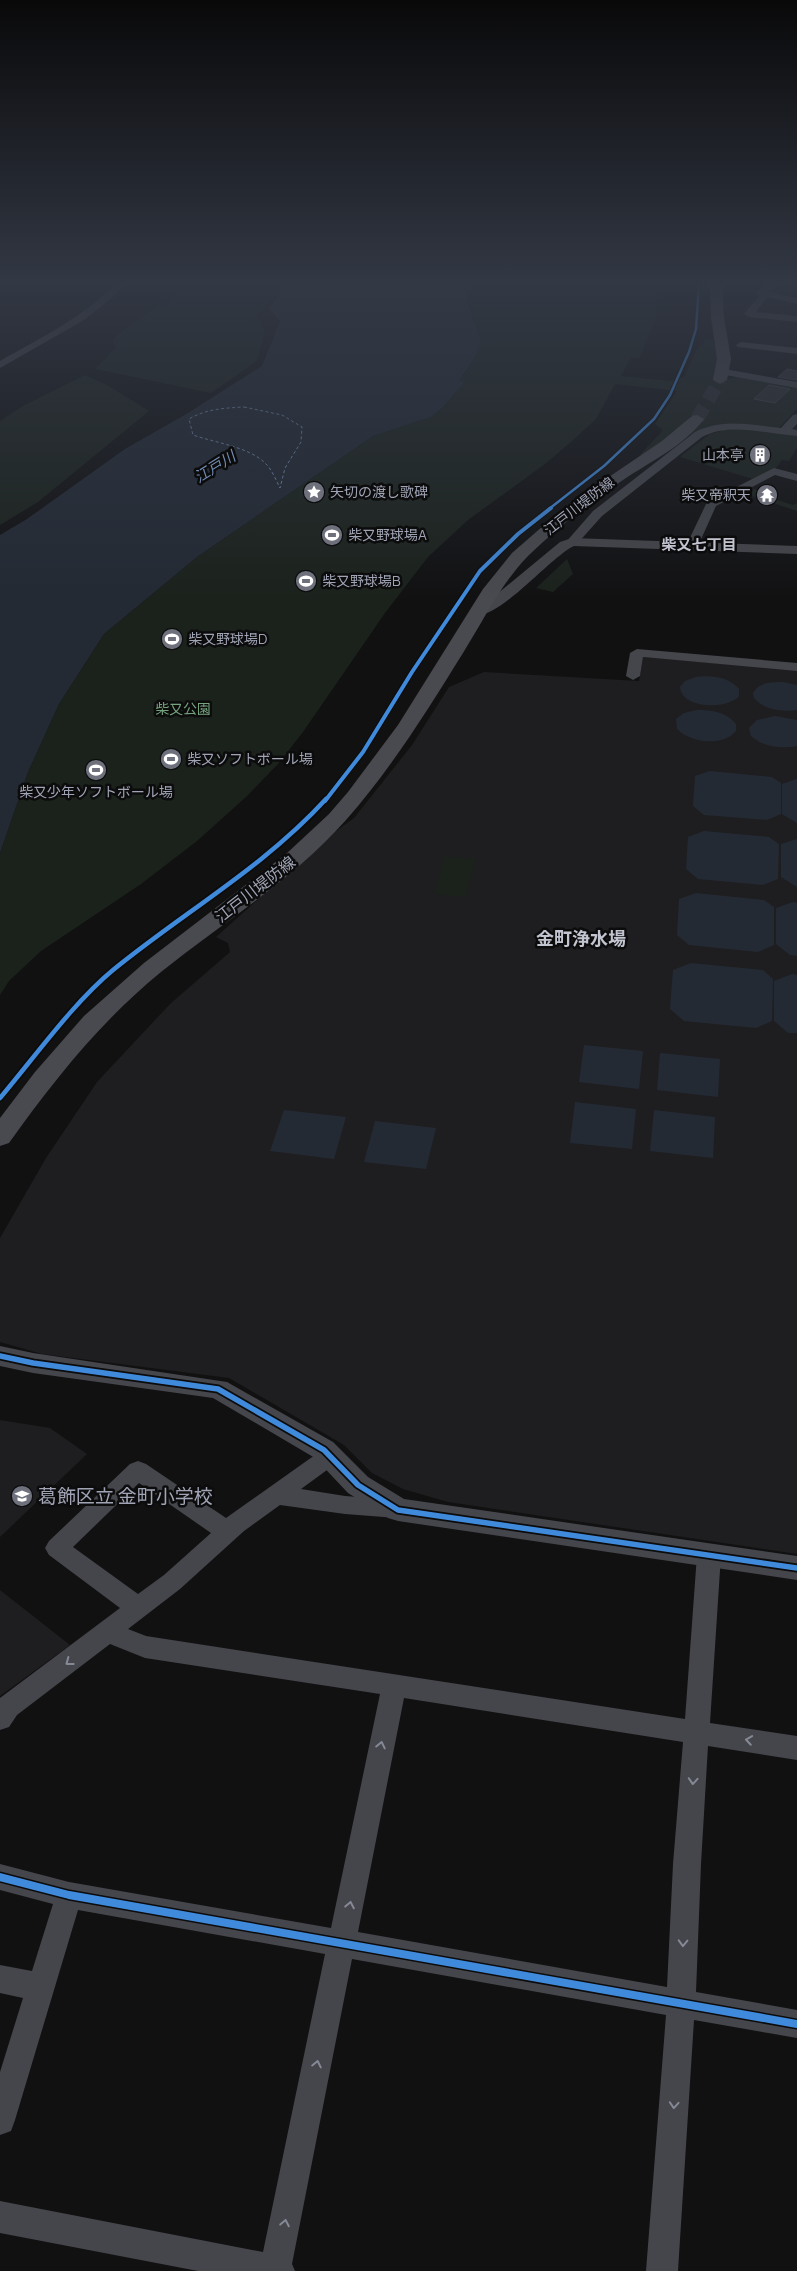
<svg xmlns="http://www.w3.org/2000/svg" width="797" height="2271" viewBox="0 0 797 2271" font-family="Manrope,'Noto Sans JP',sans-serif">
<rect width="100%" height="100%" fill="#111112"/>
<path fill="#1e1e20" d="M 643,657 L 797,670 L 797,1554 L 448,1502 L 403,1489 L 372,1473 L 344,1445 L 229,1378 L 42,1354 L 0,1342 L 0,1238 L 46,1158 L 97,1082 L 170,1004 L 230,952 L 228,943 L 216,937 L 328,837 L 354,818 L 412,745 L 449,687 L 484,672 L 639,681 Z
M 0,1420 L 50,1428 L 87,1454 L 0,1537 Z
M 0,1590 L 70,1645 L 0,1696 Z"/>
<path fill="#1b221c" d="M 183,282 L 283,282 L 274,297 L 256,316 L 265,330 L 257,361 L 211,393 L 95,369 L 116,348 L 112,341 L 122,331 L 144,315 L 168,302 Z
M 470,282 L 656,282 C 661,320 651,325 640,358 L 631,358 L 621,376 L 671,381 L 684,377 L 696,351 L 706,339 L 714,340 L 718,362 L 715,380 C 725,381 731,377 741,377 L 797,387 L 797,409 L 777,430 C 740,424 724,417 689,436 L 704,419 L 691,416 L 678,430 L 644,456 L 640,455 L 663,430 L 655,424 L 677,391 L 615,384 L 596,419 L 572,441 L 545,464 L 468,520 L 428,557 L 385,613 L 303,732 L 278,764 L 246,797 L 197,841 L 141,884 L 41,951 L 9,981 L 0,995 L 0,853 L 28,772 L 59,704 L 104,634 L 197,557 L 373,436 L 431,417 L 442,408 L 464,383 L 460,381 L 479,350 L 481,341 L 467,302 Z
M 85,375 L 107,385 L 149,411 L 38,502 L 0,525 L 0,421 L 23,406 Z
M 732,428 L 797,435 L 797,448 L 789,461 L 782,460 L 776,468 L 753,479 L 680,457 L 710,434 Z
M 751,488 L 761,491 L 758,494 L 793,505 L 797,503 L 797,511 L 743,493 Z
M 567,559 L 573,574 L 553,592 L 536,588 Z
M 445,856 L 475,859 L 465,897 L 435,894 Z"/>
<path fill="#242a34" d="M 287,282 L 470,282 L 467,302 L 481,341 L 479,350 L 460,380 L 464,383 L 442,408 L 431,417 L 373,436 L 197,557 L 104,634 L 59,704 L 28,772 L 0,853 L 0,535 L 27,519 L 125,449 L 188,413 L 262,366 L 280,321 L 269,309 Z
M 696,677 C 711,675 729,677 739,689 L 739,696 C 727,710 682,709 680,687 L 685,681 Z
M 783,682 L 797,685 L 797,710 C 782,712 764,710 754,698 L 753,693 C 759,682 772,682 783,682 Z
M 697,710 C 711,710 727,712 736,724 L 736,731 C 722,747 691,743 677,729 L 676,719 L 684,713 Z
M 775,716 L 797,720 L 797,746 C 781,749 763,747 751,736 L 749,728 L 757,720 Z
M 710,771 L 772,777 L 781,783 L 781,814 L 767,820 L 704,815 L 693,806 L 695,776 Z
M 797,779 L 797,823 L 782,814 L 782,784 Z
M 704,831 L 769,837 L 779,844 L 778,879 L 763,885 L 698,879 L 686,869 L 688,837 Z
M 797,839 L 797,887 L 781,877 L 781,844 Z
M 696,893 L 764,900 L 774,907 L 774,945 L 758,952 L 689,945 L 677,935 L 679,899 Z
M 793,902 L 797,903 L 797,956 L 790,955 L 776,944 L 776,908 Z
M 691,963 L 763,970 L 773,979 L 772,1021 L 756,1028 L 684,1021 L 670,1009 L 673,970 Z
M 792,974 L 797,975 L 797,1033 L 788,1033 L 774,1021 L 774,981 Z
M 584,1045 L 643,1051 L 639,1089 L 579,1082 Z
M 660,1053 L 720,1059 L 718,1097 L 657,1090 Z
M 575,1102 L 636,1109 L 632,1149 L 570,1143 Z
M 284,1110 L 346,1117 L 334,1159 L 270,1151 Z
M 654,1110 L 715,1117 L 713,1158 L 650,1151 Z
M 375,1121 L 436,1128 L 426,1169 L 364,1162 Z"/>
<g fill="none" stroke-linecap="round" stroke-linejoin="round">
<path stroke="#738eb4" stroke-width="1" stroke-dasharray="3 2.5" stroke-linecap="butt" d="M 244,407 L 282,415 L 302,427 L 301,442 L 285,468 L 280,488 C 276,480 272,470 266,464 C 250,447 216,443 193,435 L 189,419 C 206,409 225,408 244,407 Z"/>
</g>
<path fill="#2e2e31" stroke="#404146" d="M 787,369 L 797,371 L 797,380 L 778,377 Z
M 769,385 L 790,389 L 775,403 L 754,399 Z"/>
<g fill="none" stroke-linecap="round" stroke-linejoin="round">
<path stroke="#2e2e33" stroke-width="14" stroke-dasharray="14 8" stroke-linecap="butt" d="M 697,419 L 720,380"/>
<path fill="#45464b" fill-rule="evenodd" d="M 117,282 L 127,282 L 113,297 L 84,320 L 0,368 L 0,361 C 42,337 84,317 117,282 Z
M 772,282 L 783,282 L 768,292 L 797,298 L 797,304 L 767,297 L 756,312 L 797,316 L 797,322 L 749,317 L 744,314 L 759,296 L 755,293 L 757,291 Z
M 741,342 L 797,348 L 797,354 L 738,347 L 736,345 Z
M 724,369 L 797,382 L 797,388 L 720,374 L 720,370 Z
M 797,414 L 797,424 L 792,429 L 797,430 L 797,436 C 766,434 731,422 702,437 L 602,516 L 576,545 L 572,546 L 566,542 L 593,511 L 695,432 C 723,418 751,425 781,428 L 793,415 Z
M 774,468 L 797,474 L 797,481 L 775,475 L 716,506 L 698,546 L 692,550 L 688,549 L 686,546 L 707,502 Z
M 637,649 L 797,663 L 797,671 L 643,657 L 640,676 L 633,680 L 626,676 L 630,653 Z
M 330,1447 L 338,1450 L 341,1456 L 338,1462 L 301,1489 L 345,1496 L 397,1500 L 405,1502 L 408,1509 L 405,1516 L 397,1518 L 345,1514 L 280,1505 L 244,1531 L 180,1589 L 128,1629 L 146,1636 L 685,1719 L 697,1555 L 701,1548 L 709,1545 L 717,1548 L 721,1555 L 710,1723 L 797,1736 L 797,1760 L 708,1746 L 701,1864 L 696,1992 L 797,2010 L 797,2038 L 694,2020 L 678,2271 L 646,2271 L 666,2015 L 352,1959 L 292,2264 L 295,2271 L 198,2271 L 0,2233 L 0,2201 L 263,2252 L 325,1954 L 78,1910 L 15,2120 L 11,2131 L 0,2135 L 0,2072 L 23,1998 L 0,1993 L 0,1965 L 32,1971 L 53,1904 L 0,1890 L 0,1864 L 69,1882 L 331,1928 L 380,1694 L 145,1658 L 110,1644 L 17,1715 L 9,1727 L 0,1730 L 0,1698 L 120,1608 L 49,1555 L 45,1548 L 49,1541 L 130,1464 L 138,1461 L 146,1464 L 226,1518 L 322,1450 ZM 139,1483 L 211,1533 L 164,1575 L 138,1594 L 73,1547 ZM 404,1698 L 683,1742 L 673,1864 L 667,1987 L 358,1932 Z"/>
<path fill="#45464b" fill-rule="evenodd" d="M 572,538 L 797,546 L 797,554 L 574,546 C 550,557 498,621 474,615 L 471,612 L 474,609 L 497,594 L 560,542 Z
M 0,1346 L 33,1353 L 227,1382 L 333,1442 L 368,1477 L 404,1499 L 797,1556 L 797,1580 L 398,1521 L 388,1518 L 348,1493 L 315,1458 L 213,1398 L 33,1373 L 0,1366 Z"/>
<path fill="#494a4f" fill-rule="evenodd" d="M 710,282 L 722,282 L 724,317 L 731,359 L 727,380 L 720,384 L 713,380 L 717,359 L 711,317 Z
M 697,415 L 704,419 C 684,446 651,461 623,480 C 589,502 557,528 528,556 C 500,585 484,620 463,653 C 427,711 391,769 346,820 C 293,880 223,922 161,972 C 101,1021 54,1080 9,1143 L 0,1146 L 0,1118 L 35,1072 L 84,1016 L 144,963 L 286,854 L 329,814 L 348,792 L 398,725 L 483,589 L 512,553 L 566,506 L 662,441 L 692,416 Z"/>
<g stroke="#0c0c0d" stroke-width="4.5">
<path id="cycleway-far4" d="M 549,509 L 604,466 L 654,419 L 670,395 L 689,352 L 696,329 L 699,282"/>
</g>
<g stroke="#0c0c0d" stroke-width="6">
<path id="cycleway-far3" d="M 325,801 L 363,752 L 412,672 L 480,571 L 518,534 L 551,508"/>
</g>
<g stroke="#0c0c0d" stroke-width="8">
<path id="cycleway-far2" d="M 0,1098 C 34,1058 73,1003 113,970 C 184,912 264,867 326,799"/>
</g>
<g stroke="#0c0c0d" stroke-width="9">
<path id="cycleway-far1" d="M 0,1356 L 33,1363 L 218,1389 L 324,1450 L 358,1485 L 398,1510 L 797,1568"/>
</g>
<g stroke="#0c0c0d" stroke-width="11">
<path id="cycleway" d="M 0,1877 L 69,1895 L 797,2024"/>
</g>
<use href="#cycleway-far4" stroke="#408adc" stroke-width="2.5"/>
<use href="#cycleway-far3" stroke="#408adc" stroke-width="4"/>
<use href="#cycleway-far2" stroke="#408adc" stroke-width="4.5"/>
<use href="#cycleway-far1" stroke="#408adc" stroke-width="5.5"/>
<use href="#cycleway" stroke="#408adc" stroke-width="8"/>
</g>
<defs><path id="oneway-chevron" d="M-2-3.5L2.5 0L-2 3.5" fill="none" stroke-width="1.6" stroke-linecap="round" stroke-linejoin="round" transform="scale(1.25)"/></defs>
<g stroke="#858895">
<use href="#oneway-chevron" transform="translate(69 1662) rotate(143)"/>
<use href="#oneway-chevron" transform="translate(749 1740) rotate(-171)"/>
<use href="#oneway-chevron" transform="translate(381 1745) rotate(-78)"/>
<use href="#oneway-chevron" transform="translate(693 1781) rotate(94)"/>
<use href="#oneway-chevron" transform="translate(350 1905) rotate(-79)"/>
<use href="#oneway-chevron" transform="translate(683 1943) rotate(92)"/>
<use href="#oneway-chevron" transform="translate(317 2064) rotate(-78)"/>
<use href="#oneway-chevron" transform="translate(674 2105) rotate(94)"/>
<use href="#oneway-chevron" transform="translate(285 2223) rotate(-79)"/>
</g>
<linearGradient id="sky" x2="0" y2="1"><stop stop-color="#09090a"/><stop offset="0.47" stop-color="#323844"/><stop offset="1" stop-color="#323844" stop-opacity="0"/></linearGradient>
<rect width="797" height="600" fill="url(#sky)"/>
<defs>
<g id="building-disc" transform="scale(1.125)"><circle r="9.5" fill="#6e717c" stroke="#0c0c0d"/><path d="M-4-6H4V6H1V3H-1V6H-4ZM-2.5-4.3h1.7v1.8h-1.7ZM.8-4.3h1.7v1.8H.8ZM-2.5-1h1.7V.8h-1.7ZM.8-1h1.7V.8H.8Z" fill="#fff"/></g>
<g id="sight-disc" transform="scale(1.125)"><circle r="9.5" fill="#6e717c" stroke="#0c0c0d"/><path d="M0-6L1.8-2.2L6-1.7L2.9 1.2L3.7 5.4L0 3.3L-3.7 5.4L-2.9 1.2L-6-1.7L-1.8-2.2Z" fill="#fff"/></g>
<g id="temple-disc" transform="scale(1.125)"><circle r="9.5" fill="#6e717c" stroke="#0c0c0d"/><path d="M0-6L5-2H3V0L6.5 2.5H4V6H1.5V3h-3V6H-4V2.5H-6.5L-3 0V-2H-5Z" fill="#fff"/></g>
<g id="stadium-disc" transform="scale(1.125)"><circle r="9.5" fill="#6e717c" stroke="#0c0c0d"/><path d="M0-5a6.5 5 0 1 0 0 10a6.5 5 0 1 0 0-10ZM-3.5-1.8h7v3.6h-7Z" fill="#fff"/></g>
<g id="school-disc" transform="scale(1.125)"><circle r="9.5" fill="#6e717c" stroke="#0c0c0d"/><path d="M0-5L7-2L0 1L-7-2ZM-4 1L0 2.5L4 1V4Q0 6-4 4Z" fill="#fff"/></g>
</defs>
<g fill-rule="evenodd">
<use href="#building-disc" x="760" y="455"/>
<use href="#sight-disc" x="314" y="492"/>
<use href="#temple-disc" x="767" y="495"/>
<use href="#stadium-disc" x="332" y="535"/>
<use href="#stadium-disc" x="306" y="581"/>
<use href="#stadium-disc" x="172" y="639"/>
<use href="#stadium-disc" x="171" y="759"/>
<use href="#stadium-disc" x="96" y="770"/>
<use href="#school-disc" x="22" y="1496"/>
</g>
<g text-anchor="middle" stroke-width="5" stroke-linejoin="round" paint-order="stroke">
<g font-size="14" fill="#a0a4b5" stroke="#0c0c0d" text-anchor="start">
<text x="744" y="460" text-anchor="end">山本亭</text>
<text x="330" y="497">矢切の渡し歌碑</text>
<text x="751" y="500" text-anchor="end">柴又帝釈天</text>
<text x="348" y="540">柴又野球場A</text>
<text x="322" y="586">柴又野球場B</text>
<text x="188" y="644">柴又野球場D</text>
<text x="187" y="764">柴又ソフトボール場</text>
<text x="96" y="797" text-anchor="middle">柴又少年ソフトボール場</text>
</g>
<g font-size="14" fill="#a0a4b5" stroke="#0c0c0d">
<text transform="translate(579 506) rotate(-38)" y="5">江戸川堤防線</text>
</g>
<g font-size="14" fill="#75a27d" stroke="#0c0c0d">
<text x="183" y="714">柴又公園</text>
</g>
<g font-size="15" font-style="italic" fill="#738eb4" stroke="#0c0c0d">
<text transform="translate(215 467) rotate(-32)" y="5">江戸川</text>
</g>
<g font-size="15" font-weight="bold" fill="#c2c4d0" stroke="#0c0c0d">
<text x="699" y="550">柴又七丁目</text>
</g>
<g font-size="16" fill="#a0a4b5" stroke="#0c0c0d">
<text transform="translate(255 889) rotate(-38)" y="6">江戸川堤防線</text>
</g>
<g font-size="18" font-weight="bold" fill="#c2c4d0" stroke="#0c0c0d">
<text x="581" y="945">金町浄水場</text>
</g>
<g font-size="19" fill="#a0a4b5" stroke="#0c0c0d" text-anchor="start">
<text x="38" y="1503">葛飾区立 金町小学校</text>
</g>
</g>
</svg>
